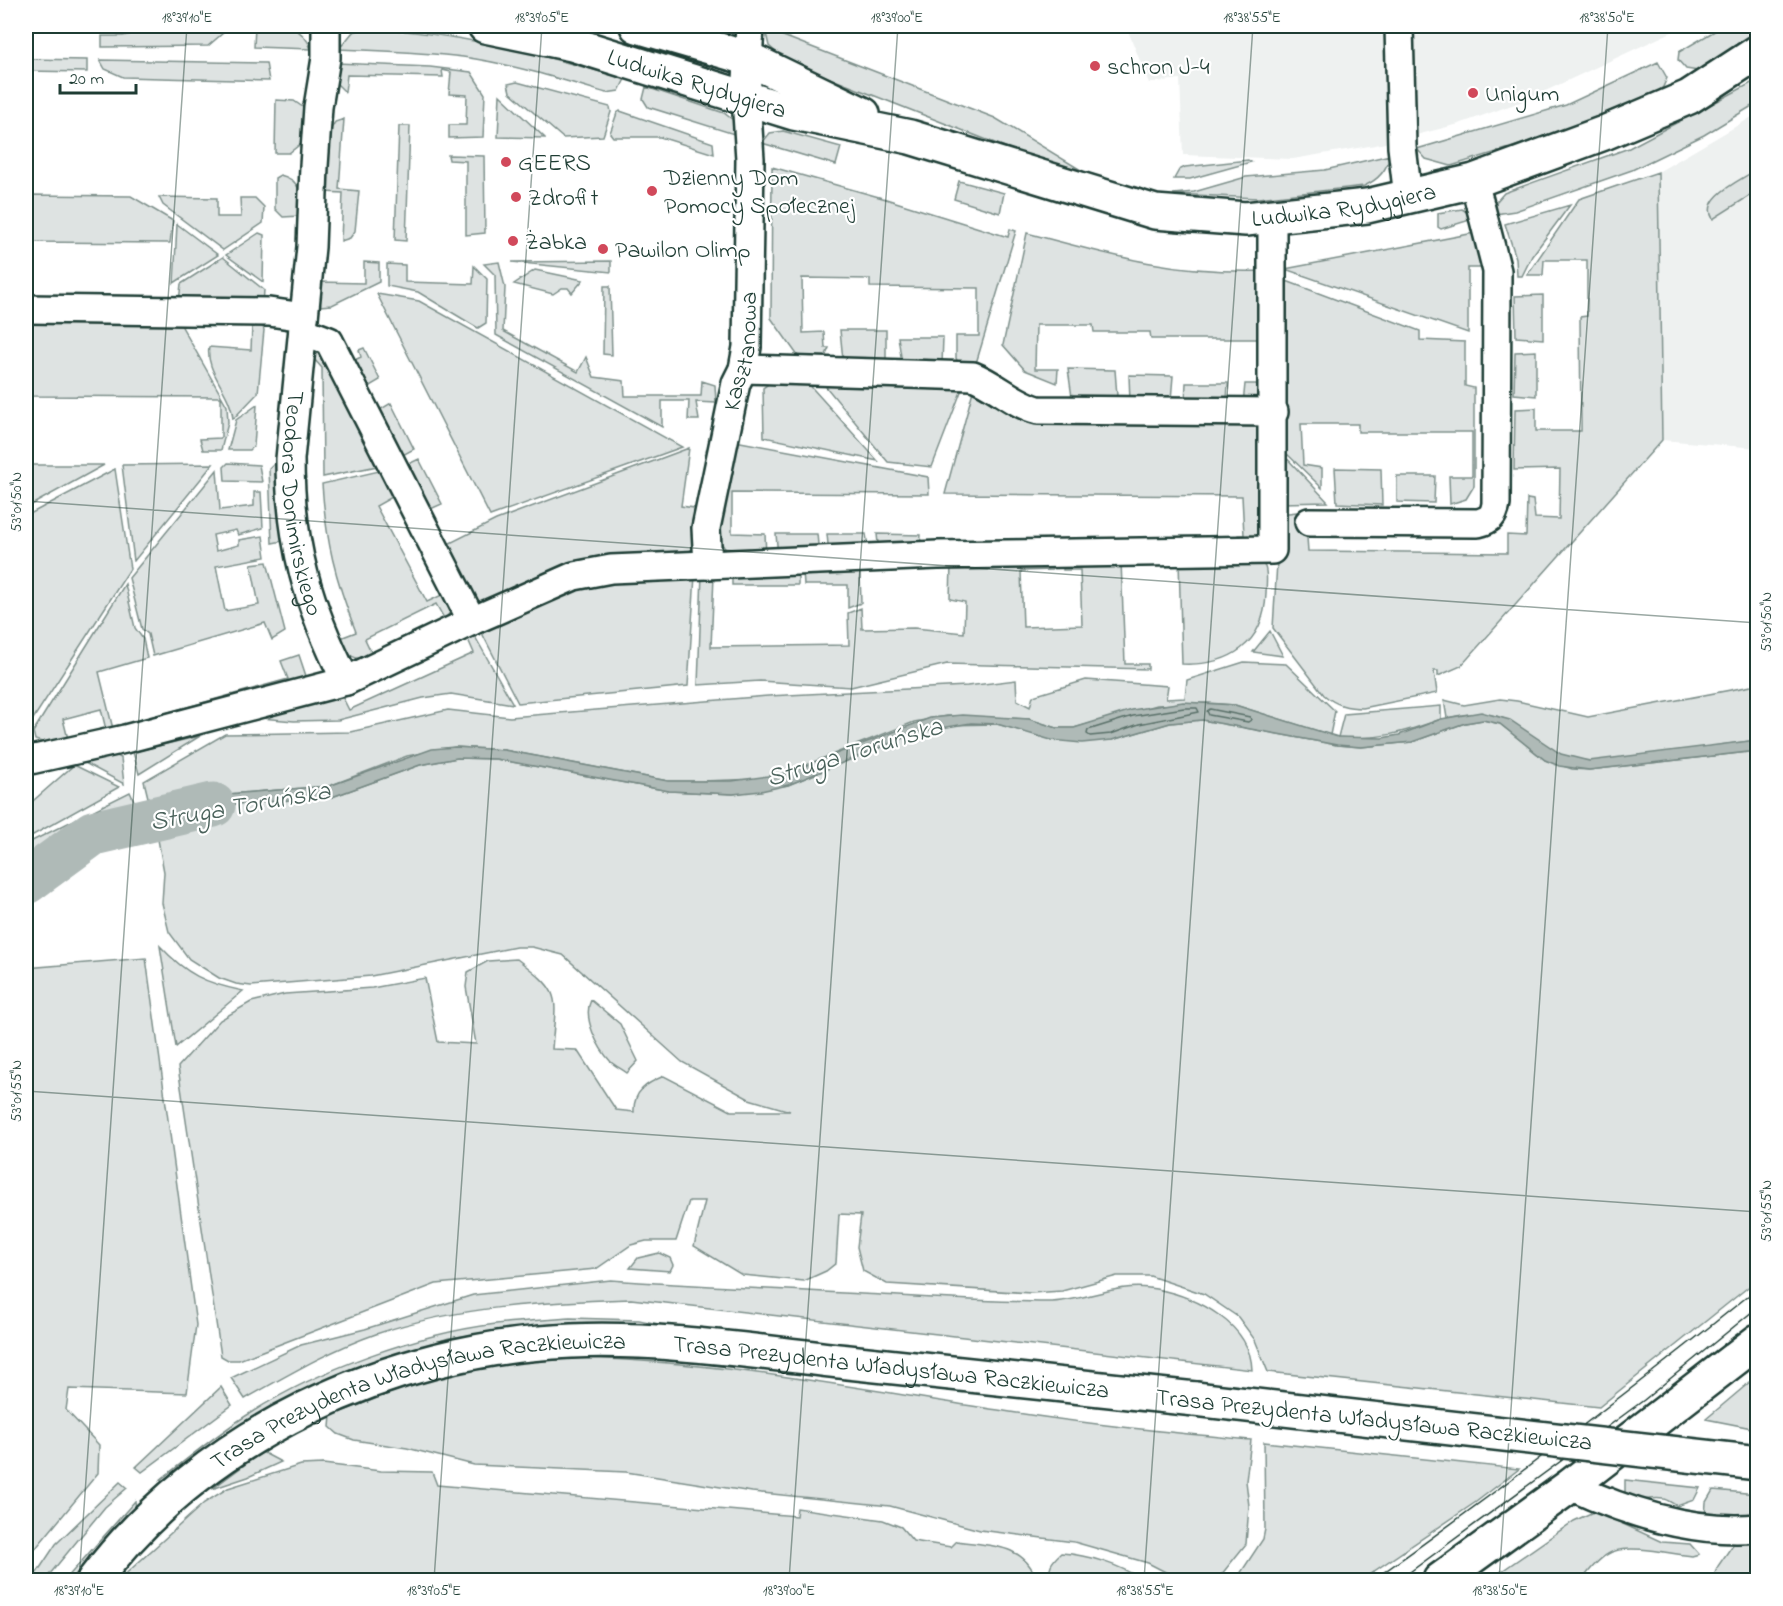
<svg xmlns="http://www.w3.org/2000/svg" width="1783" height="1606" viewBox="0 0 1783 1606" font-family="'Indie Flower',sans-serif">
<rect width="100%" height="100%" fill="#fff"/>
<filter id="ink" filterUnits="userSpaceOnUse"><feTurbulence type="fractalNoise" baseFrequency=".0167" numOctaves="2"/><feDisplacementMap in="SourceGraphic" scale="12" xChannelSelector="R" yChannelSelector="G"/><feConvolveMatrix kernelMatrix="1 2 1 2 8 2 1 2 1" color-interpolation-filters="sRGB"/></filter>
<g filter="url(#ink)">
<path fill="#eef1f0" d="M 1126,26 L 1673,26 L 1676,30 L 1526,100 L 1459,124 L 1381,144 L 1293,159 L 1183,155 L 1180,79 L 1149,83 Z
M 1757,114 L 1757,448 L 1662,440 L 1658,172 Z"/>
<path fill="#dee3e2" stroke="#7e908b" stroke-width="1.5" d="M 168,26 L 231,26 L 208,46 L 102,47 L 102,36 L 123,36 Z
M 255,26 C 279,26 302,22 311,49 L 254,47 Z
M 1723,26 L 1757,26 L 1757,33 L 1698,71 L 1686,69 L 1678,60 L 1679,52 Z
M 366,28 C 454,32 540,54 625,79 L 619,91 L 606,93 C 560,79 512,64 463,57 C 422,52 381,51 339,49 L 353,32 Z
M 765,29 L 995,118 L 1094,178 L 1038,160 L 786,61 L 769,46 Z
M 26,59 L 87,60 L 87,72 L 26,71 Z
M 100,60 L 266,63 L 269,81 L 123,77 L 105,69 Z
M 1658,62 L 1667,78 L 1663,87 L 1657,92 L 1552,135 L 1451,166 L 1426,159 L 1417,149 L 1566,105 Z
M 336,63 L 430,67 L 471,72 L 485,94 L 483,137 L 449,138 L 449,125 L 466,125 L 467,95 L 449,94 L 451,72 L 442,70 L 443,77 L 347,75 L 345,92 L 335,82 Z
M 1757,80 L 1757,103 L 1704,135 L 1632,170 L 1515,211 L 1495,214 L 1496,202 L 1504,193 L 1629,148 Z
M 517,82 L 610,107 L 611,112 L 603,136 L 563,138 L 510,92 L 508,84 Z
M 646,87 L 724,113 L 733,120 L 737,135 L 648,107 L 643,99 Z
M 500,95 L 545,138 L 498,137 Z
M 276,100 L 294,101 L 307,110 L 303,142 L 289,153 L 275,153 Z
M 620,111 L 713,143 L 714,154 L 660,137 L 613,137 L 610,133 L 617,113 Z
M 344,119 L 339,189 L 359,191 L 355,231 L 350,238 L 341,241 L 343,193 L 325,192 L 328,134 L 335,122 Z
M 399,126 L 410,126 L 406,241 L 395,240 Z
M 783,131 L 841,147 L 836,165 L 762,143 L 770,133 Z
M 448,155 L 484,156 L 485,233 L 466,235 L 466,161 L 449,160 Z
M 1390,155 C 1387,171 1378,180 1364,186 L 1258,198 L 1173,194 L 1194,192 L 1246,177 L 1325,170 Z
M 1248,160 L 1251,162 L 1190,179 L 1174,179 L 1179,170 L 1185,167 Z
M 772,167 L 886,199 L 1008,237 L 1010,229 L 1016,231 L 977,360 L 972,365 L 959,365 L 956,358 L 956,336 L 979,336 L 979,288 L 870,287 L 870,279 L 802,278 L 803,333 L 824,332 L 825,348 L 829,348 L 822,364 L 803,363 L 771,318 Z
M 1757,169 L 1757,191 L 1713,219 C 1699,197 1742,180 1757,169 Z
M 1658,172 L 1662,440 L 1461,666 L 1438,676 L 1438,671 L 1434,671 L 1437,693 L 1363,708 C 1347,708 1336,705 1324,695 L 1273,628 L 1280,514 L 1305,511 L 1308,551 L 1507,553 L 1507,535 L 1526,536 L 1527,499 L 1533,500 L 1535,518 L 1559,519 L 1560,469 L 1514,470 L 1515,409 L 1536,408 L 1536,431 L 1581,431 L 1580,317 L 1587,316 L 1587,260 L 1544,260 L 1543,275 L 1527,275 L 1579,199 Z
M 280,175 C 303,180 301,197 300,216 L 283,217 L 275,209 L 275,178 Z
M 959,181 L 1004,193 L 1000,213 L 954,199 Z
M 26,195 L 131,196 L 173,221 L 170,243 L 26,242 Z
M 159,197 L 217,198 L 217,217 L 241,217 L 240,198 L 255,198 L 264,207 L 263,223 L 223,250 L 163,205 Z
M 1570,205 L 1532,256 L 1522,276 L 1517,276 L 1516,258 L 1505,224 Z
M 1462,209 L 1476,218 L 1441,229 L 1438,227 L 1438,213 Z
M 177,224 L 218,255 L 174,283 Z
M 1480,232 L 1484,268 L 1468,268 L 1468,333 L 1285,269 Z
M 259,233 L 264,235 L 263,282 L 226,255 Z
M 1027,233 C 1112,256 1175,274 1264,271 L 1267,395 L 1243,404 L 1245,384 L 1265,384 L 1264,339 L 1151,339 L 1150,332 L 1094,332 L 1093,325 L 1036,325 L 1035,369 L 1058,369 L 1057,383 L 1025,370 L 1003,345 Z
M 223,257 L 264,290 L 263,304 L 179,302 L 181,284 Z
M 611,261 L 611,272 L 512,262 Z
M 364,262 L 379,263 L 379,282 L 332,305 L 320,306 L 319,282 L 364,283 Z
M 499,262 L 505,287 L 503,331 L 578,372 L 586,357 L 594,377 L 624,381 L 625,396 L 701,396 L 702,381 L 715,385 L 716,403 L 696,402 L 699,420 L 688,420 L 689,401 L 662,401 L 662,427 L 496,335 L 495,275 L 484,264 Z
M 387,264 L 405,265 L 405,282 L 473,284 L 474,266 L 487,279 L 486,323 L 478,328 L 418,292 L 387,286 Z
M 535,270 L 583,280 L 572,293 L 568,288 L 562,288 L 553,294 L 514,284 Z
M 1281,279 L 1420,331 L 1420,340 L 1465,342 L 1465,386 L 1474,388 L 1474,486 L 1466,499 L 1450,504 L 1449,476 L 1472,476 L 1472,432 L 1358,432 L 1358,424 L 1301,424 L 1303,465 L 1322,468 L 1322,488 L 1283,450 Z
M 604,286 L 610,286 L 612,355 L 603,354 Z
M 377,294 L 419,301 L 682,447 L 490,516 Z
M 1543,295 L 1543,339 L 1516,337 L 1515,296 Z
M 26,318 L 177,318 L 227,406 L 228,423 L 221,450 L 203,450 L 200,439 L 221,438 L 221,397 L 26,396 Z
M 230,319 L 262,324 L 264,330 L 258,393 L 233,419 C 231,391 205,373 209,347 L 251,350 L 252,326 L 230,326 Z
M 840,330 L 886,330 L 886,362 L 843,360 Z
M 898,337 L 943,337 L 942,364 L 902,363 Z
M 364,348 L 380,380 L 363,390 L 348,363 L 361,357 L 359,350 Z
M 320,349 L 378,463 L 377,466 L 323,477 L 322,368 L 314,359 L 315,350 Z
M 1536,351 L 1536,396 L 1514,394 L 1515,352 Z
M 1068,369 L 1115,370 L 1117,396 L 1111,402 L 1079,403 L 1072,397 Z
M 1129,375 L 1173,376 L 1171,400 L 1130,401 Z
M 817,376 L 962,389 L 932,467 L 888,462 Z
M 804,379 L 878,461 L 764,437 L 763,388 L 773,381 Z
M 1186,383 L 1228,383 L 1227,402 L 1185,402 Z
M 974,387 L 1025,420 L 1261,422 L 1266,535 L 1237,543 L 1238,535 L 1244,535 L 1242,496 L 945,494 Z
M 391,403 L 414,449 L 397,458 L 373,414 Z
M 257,405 L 254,446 L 250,450 L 228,450 L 236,420 Z
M 735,441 L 928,477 L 929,494 L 732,493 L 732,533 L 765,534 L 766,555 L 728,553 L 718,538 Z
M 689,448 L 681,506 L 701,509 L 694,548 L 686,553 L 484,604 L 473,600 L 446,545 L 496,520 Z
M 1281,452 L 1328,502 L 1281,503 Z
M 419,459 L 442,504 L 426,511 L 402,467 Z
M 228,463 L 259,465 L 262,482 L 225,481 L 224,467 Z
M 213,464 L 134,561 L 122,465 Z
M 274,464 L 279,468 L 283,541 L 272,543 L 269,469 Z
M 26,465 L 104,465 L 26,508 Z
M 1335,468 L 1381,469 L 1382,505 L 1337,503 Z
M 115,469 L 130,569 L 26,730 L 26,516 Z
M 217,470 L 220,510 L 254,506 L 254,492 L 261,492 L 263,528 L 238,535 L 236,530 L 213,535 L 216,551 L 239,545 L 239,540 L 263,536 L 266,557 L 216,566 L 225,611 L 259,605 L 251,564 L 267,562 L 285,632 L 272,640 L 265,623 L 153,656 L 148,634 L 142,629 L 129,578 Z
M 379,471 L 394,496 L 376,506 L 427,602 L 446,593 L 450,612 L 445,620 L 436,604 L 365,639 L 373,656 C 354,663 347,655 338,639 L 356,632 C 335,578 326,542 322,484 Z
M 1397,476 L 1435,476 L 1434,503 L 1397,502 Z
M 776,534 L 817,534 L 819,555 L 778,556 Z
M 827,534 L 866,534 L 869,553 L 829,554 Z
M 877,534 L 921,535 L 920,551 L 879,553 Z
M 1121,561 L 1125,664 L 1148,664 L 1148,669 L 947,664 L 851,687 L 760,681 L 698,685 L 702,574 L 714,576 L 711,647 L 849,645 L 848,613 L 861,608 L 862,629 L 914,628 L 964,633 L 965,602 L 950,599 L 951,565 L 1052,562 L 1052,570 L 1021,571 L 1023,627 L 1082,625 L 1080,570 L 1063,570 L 1063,562 Z
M 1179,561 L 1262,563 L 1265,567 C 1268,575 1266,585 1266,594 C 1264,644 1230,666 1182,664 Z
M 798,571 L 798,585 L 732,585 L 732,575 Z
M 803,571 L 860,572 L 861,603 L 848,608 L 848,585 L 804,585 Z
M 695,575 L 688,686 L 518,703 L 483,635 L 483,626 L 589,580 Z
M 125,584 L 135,628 L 143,639 L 147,658 L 99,672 L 113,729 L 107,734 L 101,709 L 63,719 L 68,739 L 56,746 L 35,740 L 33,732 Z
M 1270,631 L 1283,656 L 1253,652 Z
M 473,633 L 513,704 L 451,694 L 423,698 L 338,720 L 294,721 L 250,717 L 341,694 L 349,710 L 474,653 L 467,637 Z
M 299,655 L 308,682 L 132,734 L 129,723 L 288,679 L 281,661 Z
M 1244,662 L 1286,664 L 1335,711 L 1330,735 L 1235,705 L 1208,703 L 1157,705 L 1074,728 L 1057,728 L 1029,719 L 947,716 L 914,722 L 783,774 L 759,779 L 702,781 L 668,781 L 504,750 L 455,747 L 407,756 L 329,786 L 228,794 L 152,814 L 144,781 L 225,734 L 350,732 L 448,710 L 510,717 L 768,696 L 967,686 L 1016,680 L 1017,700 L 1030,707 L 1033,696 L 1086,680 L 1168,686 L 1166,699 L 1185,698 L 1187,680 Z
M 1757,685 L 1757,740 C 1721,745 1685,750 1649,755 C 1625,758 1600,764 1576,759 C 1517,747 1523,699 1447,718 L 1444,700 L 1464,705 L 1500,699 L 1517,701 L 1588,717 Z
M 1441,706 L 1441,719 C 1406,732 1376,741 1338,737 L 1344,714 Z
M 1202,720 L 1337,745 L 1361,747 L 1412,742 L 1465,723 L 1483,720 L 1500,724 L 1545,760 L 1572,769 L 1589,770 L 1757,751 L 1757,1280 L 1599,1407 L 1268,1372 L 1255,1340 L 1238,1317 L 1204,1294 L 1150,1276 L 1117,1276 L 1062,1291 L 1031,1293 L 887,1284 L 863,1271 L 857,1247 L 861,1215 L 839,1214 L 836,1263 L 826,1271 L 804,1281 L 742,1275 L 694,1246 L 705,1201 L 689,1201 L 676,1241 L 646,1241 L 631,1245 L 596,1269 L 436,1284 L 239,1360 L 228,1360 L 221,1356 L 178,1067 L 220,1020 L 251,1002 L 285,994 L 372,988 L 425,978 L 438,1042 L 476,1044 L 466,987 L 468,972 L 488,961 L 517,959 C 563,994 556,994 552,1049 L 577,1050 L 616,1110 L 634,1112 C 633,1091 647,1083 664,1076 L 731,1111 L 790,1111 L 749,1099 L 682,1062 L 563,955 L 532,947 L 516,947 L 371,976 L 251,986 L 236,984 L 219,978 L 189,959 L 169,932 L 162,903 L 164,872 L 155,823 L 236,804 L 332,797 L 420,765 L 457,758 L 496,759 L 669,791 L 733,794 L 788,785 L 918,732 L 946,725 L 997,724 L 1022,731 L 1112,740 L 1170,723 Z
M 200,736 L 139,774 L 133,752 Z
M 115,755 L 121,758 L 124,784 L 83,762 Z
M 74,765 L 119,787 L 26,839 L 26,807 Z
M 130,792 L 138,809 L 84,829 L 26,878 L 26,844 Z
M 160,946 C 187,975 205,983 243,991 L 176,1047 Z
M 146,958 L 196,1325 L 187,1393 L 69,1389 L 66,1410 L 99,1445 L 98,1473 L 26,1560 L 26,968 Z
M 591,1000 L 620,1024 L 638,1061 L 627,1073 C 622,1069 615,1066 611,1062 C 598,1048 582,1018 591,1000 Z
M 659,1253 L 670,1258 L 673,1265 L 670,1271 L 630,1268 L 638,1258 Z
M 611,1280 C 695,1286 778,1289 862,1294 C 924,1297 986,1302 1048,1302 C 1084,1302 1117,1281 1156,1289 C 1197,1297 1251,1324 1252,1370 L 631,1299 C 547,1302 457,1306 376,1334 C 330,1350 288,1375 245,1399 L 231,1378 L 301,1345 L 365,1329 L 473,1295 Z
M 570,1318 L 639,1320 L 663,1325 L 552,1324 L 449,1338 L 348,1370 L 295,1394 L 200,1453 L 168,1480 L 160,1480 C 190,1457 219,1432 252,1412 C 320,1369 416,1334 496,1324 C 521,1321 545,1320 570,1318 Z
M 584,1358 C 724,1362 860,1389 998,1410 C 1082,1424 1167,1432 1251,1440 L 1246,1481 L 1249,1506 L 1246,1544 L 1217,1580 L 1181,1580 L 1148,1563 L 1074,1542 L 980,1530 L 890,1506 L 752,1492 L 626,1472 L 474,1465 L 407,1448 L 354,1440 L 338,1434 L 330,1427 L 331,1416 C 372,1400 413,1383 456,1372 C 498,1362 542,1361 584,1358 Z
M 1757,1376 L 1757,1429 L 1706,1419 Z
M 221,1387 L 232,1405 L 142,1472 L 136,1467 Z
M 1264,1442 L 1519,1469 L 1476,1502 L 1361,1580 L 1236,1580 L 1263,1539 L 1265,1529 Z
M 262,1452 L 281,1462 L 248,1477 L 212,1489 Z
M 323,1464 L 381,1471 L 432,1472 L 437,1485 L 796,1516 L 797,1508 L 883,1520 L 901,1527 L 913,1541 L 951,1547 L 957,1541 C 990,1546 1024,1543 1037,1580 L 119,1580 L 204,1503 L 228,1488 L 301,1465 Z
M 1625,1480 L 1700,1488 L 1694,1500 L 1677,1506 C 1673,1504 1667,1499 1663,1499 C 1647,1496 1645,1506 1625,1492 Z
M 120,1482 L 127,1488 L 105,1507 L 45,1580 L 32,1580 L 56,1544 Z
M 1713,1490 L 1757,1494 L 1757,1521 L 1705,1517 L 1706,1502 Z
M 135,1501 L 136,1509 L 113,1529 L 71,1580 L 65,1580 Z
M 1595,1511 L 1662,1542 L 1690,1544 L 1699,1554 L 1692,1556 C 1671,1554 1634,1545 1615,1551 C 1603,1554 1593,1566 1586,1575 L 1586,1580 L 1489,1580 L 1574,1521 Z
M 1757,1539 L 1757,1580 L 1722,1577 L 1712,1580 L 1718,1566 L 1734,1543 Z
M 1061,1553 C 1089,1555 1120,1565 1143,1580 L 1050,1580 C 1048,1567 1051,1562 1061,1553 Z"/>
<path fill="#afbab7" stroke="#758883" stroke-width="1.5" d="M 1183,702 L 1235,705 L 1338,737 L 1382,738 L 1399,735 L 1441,719 L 1481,712 L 1510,720 L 1561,754 L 1589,761 L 1757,740 L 1757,751 L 1589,770 L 1559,766 L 1545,760 L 1500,724 L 1483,720 L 1465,723 L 1412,742 L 1361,747 L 1337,745 L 1202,720 L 1170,723 L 1112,740 L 1082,743 L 1051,740 L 997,724 L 971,723 L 918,732 L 788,785 L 761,791 L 733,794 L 669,791 L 496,759 L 457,758 L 420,765 L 332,797 L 236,804 L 155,823 L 152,814 L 228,794 L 329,786 L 432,749 L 455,747 L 504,750 L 668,781 L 732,781 L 783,774 L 930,718 L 962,715 L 1029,719 L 1057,728 L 1074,728 L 1132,710 Z"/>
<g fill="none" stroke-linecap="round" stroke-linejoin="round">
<path stroke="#596f68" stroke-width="1.5" d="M 1184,708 L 1197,708 L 1199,712 L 1139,724 L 1111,734 L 1090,736 L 1087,734 L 1088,730 L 1133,716 Z
M 1210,709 L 1250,717 L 1251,720 L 1248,722 L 1209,715 L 1207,711 Z"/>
<path stroke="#afbab7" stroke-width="45" d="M 26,882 L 93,833 L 213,805"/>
<g stroke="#1f3d34" stroke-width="32">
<g id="street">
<path id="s1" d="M 326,26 L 326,58 L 318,107 L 314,166 L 311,247 L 290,459 C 290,544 308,606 346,681"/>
<path d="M 1399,26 L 1402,147 L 1408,197"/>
<path d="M 26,309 L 269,312 L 304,317"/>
<path d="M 743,369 L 973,376 C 996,385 1014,404 1038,410 L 1274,412"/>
<path d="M 1309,522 L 1478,523 C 1490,520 1494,516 1496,504 L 1497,271 L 1474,181"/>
<path id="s2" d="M 708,565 L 706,528 L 736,383 L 743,369 L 747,347 L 750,159 L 746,98 L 750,26"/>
<path d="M 472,621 L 574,576 L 611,569 L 938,555 L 1272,550 L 1272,218"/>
<path d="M 26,761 L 125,739 L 346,681 L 472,621 L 329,341 L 303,331"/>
<path d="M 1570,1486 C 1628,1513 1693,1534 1758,1528"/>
</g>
</g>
<g stroke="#1f3d34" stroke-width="38">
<g id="secondary">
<path id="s3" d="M 485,26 L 572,44 L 794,113 L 910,137 L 1155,212 L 1246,219 L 1367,206 L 1474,181 L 1604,133 L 1689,97 L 1758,52"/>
<path d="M 637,26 L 747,58 L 863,114"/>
<path id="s4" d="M 94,1580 C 204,1434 390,1348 571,1341 C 663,1337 756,1352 848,1362 C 964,1374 1079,1387 1195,1399"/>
<path d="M 1440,1580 L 1570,1486 L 1758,1341"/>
</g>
</g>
<use href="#street" stroke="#fff" stroke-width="27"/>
<use href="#secondary" stroke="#fff" stroke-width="33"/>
<path stroke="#1f3d34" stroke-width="1.5" d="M 1373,1580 C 1505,1486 1632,1390 1758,1288
M 1399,1580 L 1644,1400 L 1758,1307"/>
<g stroke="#1f3d34" stroke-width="38" stroke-linecap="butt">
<path id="secondary-bridge" d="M 1195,1399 L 1758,1463"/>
</g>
<use href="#secondary-bridge" stroke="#fff" stroke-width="33"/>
</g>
</g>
<path fill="none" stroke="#1f3d34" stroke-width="1.5" stroke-opacity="0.45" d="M 1644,26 L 1758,33M 26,501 L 1758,623M 26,1091 L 1758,1212M 79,1580 L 187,26M 434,1580 L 542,26M 789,1580 L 898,26M 1144,1580 L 1253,26M 1499,1580 L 1608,26"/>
<g fill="#d1495b" stroke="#fff" stroke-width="2">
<circle cx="1095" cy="66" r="6"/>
<circle cx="1473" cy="93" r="6"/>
<circle cx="506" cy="162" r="6"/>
<circle cx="652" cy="191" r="6"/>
<circle cx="516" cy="197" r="6"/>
<circle cx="513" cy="241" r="6"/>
<circle cx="603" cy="249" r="6"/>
</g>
<g text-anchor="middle" stroke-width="4.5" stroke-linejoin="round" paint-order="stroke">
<g font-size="24" fill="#1f3d34" stroke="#fff" text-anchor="start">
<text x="1107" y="74">schron J-4</text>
<text x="1485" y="101">Unigum</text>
<text x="518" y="170">GEERS</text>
<text x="664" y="185">Dzienny Dom<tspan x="664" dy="28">Pomocy Społecznej</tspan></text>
<text x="528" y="205">Zdrofit</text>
<text x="525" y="249">Żabka</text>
<text x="615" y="257">Pawilon Olimp</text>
</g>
<g font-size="24" fill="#1f3d34" stroke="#fff">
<text dy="8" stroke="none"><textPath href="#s3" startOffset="220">Ludwika Rydygiera</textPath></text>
<text dy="8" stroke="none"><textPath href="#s3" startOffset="886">Ludwika Rydygiera</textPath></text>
<text dy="8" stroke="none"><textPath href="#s2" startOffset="218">Kasztanowa</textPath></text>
<text dy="8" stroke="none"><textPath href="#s1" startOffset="480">Teodora Donimirskiego</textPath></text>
<text dy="8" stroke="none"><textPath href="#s4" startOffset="872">Trasa Prezydenta Władysława Raczkiewicza</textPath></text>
<text dy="8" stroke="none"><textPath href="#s4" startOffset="386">Trasa Prezydenta Władysława Raczkiewicza</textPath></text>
<text transform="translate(1374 1419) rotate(6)" y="8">Trasa Prezydenta Władysława Raczkiewicza</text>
</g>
<g font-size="26" font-style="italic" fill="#4a625b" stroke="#fff">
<text transform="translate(854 751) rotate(-17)" y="9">Struga Toruńska</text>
<text transform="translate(240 805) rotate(-10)" y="9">Struga Toruńska</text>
</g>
</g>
<rect width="1783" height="1606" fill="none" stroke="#fff" stroke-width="66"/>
<path d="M60 84v9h76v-9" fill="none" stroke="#1f3d34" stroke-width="3"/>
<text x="69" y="84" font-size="18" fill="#1f3d34" stroke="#ffffff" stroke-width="4.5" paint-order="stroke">20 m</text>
<rect x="33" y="33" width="1717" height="1540" fill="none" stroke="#1f3d34" stroke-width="2"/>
<g font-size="15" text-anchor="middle" fill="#1f3d34">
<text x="187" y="22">18°39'10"E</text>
<text x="542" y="22">18°39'05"E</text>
<text x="897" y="22">18°39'00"E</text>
<text x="1252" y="22">18°38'55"E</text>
<text x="1607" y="22">18°38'50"E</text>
<text transform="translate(16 502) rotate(-90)" y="5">53°01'50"N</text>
<text transform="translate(1766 622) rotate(-90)" y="5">53°01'50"N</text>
<text transform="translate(16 1091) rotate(-90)" y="5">53°01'55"N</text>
<text transform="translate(1766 1211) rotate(-90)" y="5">53°01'55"N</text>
<text x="79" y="1595">18°39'10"E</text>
<text x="434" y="1595">18°39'05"E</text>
<text x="789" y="1595">18°39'00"E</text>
<text x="1145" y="1595">18°38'55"E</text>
<text x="1500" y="1595">18°38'50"E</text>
</g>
</svg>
